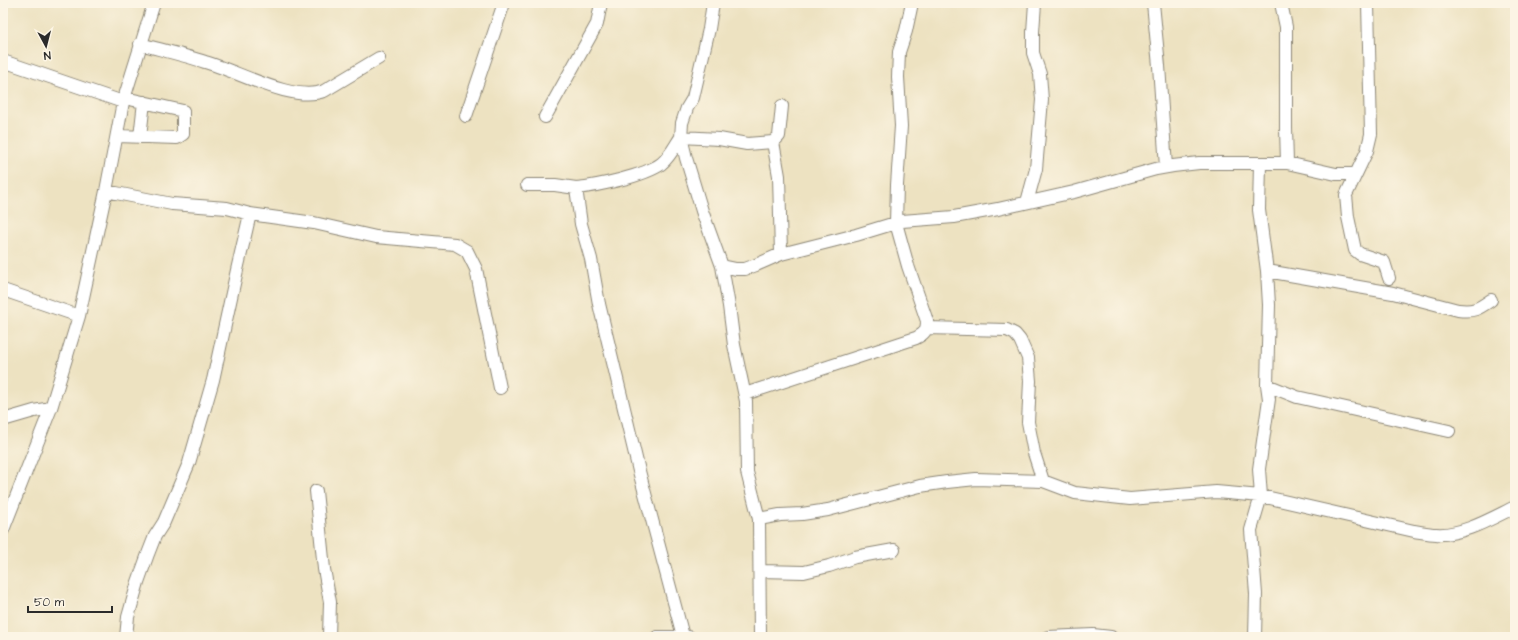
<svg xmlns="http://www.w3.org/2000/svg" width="1518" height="640" viewBox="0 0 1518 640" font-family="'Architects Daughter',sans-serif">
<rect width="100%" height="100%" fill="#fcf5e5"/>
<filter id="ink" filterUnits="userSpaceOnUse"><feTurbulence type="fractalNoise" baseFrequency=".025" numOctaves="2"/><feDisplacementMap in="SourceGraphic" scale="8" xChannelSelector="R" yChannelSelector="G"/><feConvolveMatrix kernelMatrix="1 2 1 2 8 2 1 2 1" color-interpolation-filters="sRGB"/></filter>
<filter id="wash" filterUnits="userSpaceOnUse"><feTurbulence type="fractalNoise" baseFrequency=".012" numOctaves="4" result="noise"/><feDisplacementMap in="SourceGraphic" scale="16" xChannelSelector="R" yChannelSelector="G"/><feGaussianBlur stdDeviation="0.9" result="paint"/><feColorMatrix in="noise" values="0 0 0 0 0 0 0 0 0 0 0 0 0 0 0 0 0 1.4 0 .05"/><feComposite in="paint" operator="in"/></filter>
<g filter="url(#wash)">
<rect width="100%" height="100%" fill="#ede2c1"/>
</g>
<g filter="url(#ink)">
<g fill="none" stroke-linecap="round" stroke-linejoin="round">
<g stroke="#8c8676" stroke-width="14">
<path id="minor" d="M 713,3 L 709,29 L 693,98 L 687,108 L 682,123 L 681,137 L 686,158 L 702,211 L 722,266 L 729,306 L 734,345 L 746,401 L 747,472 L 759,519 L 760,637
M 1153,3 L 1159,66 L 1166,167
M 1281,3 L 1286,27 L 1286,128 L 1287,163
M 1368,3 L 1371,134 L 1367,151 L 1346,195 L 1348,217 L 1355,250 L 1360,254 L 1384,262 L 1389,278
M 140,44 C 162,50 184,55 205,62 C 238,71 292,103 324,91 L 379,58
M 3,61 L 123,102
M 466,116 L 504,3
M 545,117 L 597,24 L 601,3
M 117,136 L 177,138 L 183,134 L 183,111 L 125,98
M 140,137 L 144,102
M 773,142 L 779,176 L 781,254
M 527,185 L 555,185 L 576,188
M 106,191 L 172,204 L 227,208 L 250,214 L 314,223 L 376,237 L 455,244 L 467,251 L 476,269 L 500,388
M 1027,202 L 1036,169 L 1042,100 L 1040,74 L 1033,53 L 1033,32 L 1035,3
M 722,266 L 736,269 L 745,269 L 756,265 L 781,254 L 856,235 L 902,221 L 954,217 L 998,209 L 1074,192 L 1156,169 L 1173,166 L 1199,163 L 1287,163 L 1336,174 L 1355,174
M 1267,271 L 1393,293 L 1458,310 C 1474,312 1478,309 1491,300
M 3,290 L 79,316
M 927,328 L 1007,330 L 1015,334 L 1020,340 L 1028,358 L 1030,381 L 1028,422 L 1034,453 L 1043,481
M 1267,385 L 1297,397 L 1449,431
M 745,394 L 916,338 C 924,334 927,331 927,321 L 908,266 L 896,223 L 897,185 L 901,126 L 898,77 L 899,52 L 906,31 L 912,3
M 3,420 L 34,411 L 51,408
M 316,491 L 324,569 L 330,602 L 329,637
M 759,519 L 780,515 L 802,514 L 828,510 L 920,486 L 947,482 L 976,479 L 1043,481 L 1075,493 L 1130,499 L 1216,492 L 1261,496 L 1414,531 C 1421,532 1429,534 1436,534 C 1462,536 1492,518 1515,507
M 3,530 L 51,408 L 79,316 L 106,191 L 123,102 L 154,3
M 760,571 L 804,572 L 829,566 L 855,557 L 894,550
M 683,636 L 639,471 L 599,304 L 591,259 L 581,224 L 576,188 C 597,186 644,176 661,164 C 670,157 675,146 681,137 L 719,139 L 747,144 L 773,142 L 779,136 L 782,106
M 126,637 L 128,617 L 138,582 L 148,554 L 155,536 L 164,522 L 189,463 L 213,380 L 237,270 L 250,214
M 657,637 L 689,637
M 1048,637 L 1093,635 L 1111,637
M 1255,637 L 1256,594 L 1251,530 L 1261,496 L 1259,469 L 1269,399 L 1267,385 L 1269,305 L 1267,271 L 1259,210 L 1260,163"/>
</g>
<use href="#minor" stroke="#fff" stroke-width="12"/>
</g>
</g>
<rect width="1518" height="640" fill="none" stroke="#fcf5e5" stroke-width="16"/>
<g transform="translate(46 46) rotate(173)" stroke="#fcf5e5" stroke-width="3" paint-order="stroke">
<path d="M0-3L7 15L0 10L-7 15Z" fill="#2b2b2b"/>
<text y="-6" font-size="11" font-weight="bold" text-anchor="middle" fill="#2b2b2b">N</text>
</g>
<path d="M28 606v6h84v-6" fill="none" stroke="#2b2b2b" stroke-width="2"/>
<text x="34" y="606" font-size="12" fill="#2b2b2b" stroke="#fcf5e5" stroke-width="3" paint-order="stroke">50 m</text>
</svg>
